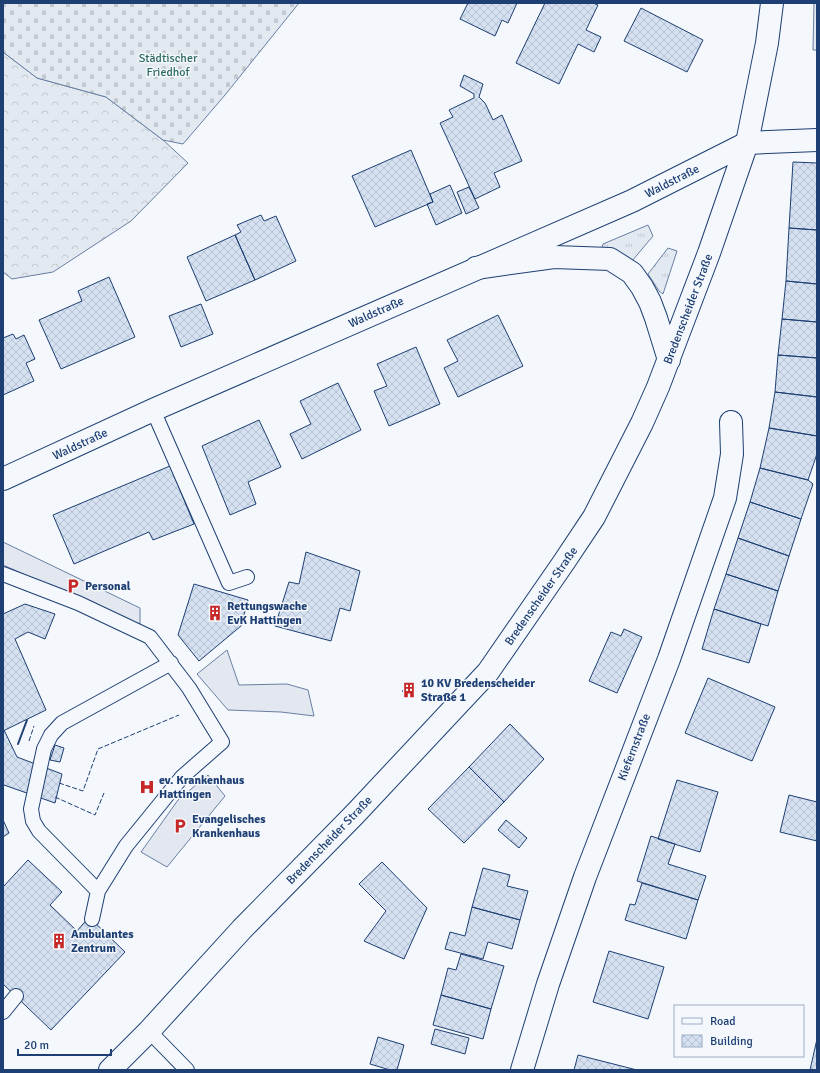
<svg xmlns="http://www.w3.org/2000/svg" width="820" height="1073" viewBox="0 0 820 1073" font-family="Signika,sans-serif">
<defs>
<pattern id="grass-tufts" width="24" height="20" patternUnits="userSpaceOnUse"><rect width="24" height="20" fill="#e3e9f0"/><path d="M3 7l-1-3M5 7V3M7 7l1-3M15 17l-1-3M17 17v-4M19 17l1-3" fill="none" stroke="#c2c9d1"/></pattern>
<pattern id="forest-crowns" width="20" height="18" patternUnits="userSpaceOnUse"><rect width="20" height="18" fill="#e3e9f0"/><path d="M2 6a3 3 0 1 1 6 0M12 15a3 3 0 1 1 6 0" fill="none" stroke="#c2c9d1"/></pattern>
<pattern id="cemetery-stones" width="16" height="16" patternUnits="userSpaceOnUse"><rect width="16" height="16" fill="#e3e9f0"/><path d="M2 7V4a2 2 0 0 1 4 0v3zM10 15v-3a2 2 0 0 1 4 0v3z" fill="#c2c9d1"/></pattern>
<pattern id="building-cross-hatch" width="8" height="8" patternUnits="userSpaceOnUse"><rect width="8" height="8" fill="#d5e0f0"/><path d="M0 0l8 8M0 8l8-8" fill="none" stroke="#b6c1d1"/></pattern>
</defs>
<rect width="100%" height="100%" fill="#f4f7fb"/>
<path fill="url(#grass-tufts)" stroke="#687fa3" d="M 648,225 L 653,236 L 632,261 L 602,247 L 603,244 Z
M 668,248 L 677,251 L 663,294 L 659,291 L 648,274 Z"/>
<path fill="url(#forest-crowns)" stroke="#687fa3" d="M 3,52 L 37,78 L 106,97 L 163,140 L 188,163 L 131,221 L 53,272 L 12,279 L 3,272 Z"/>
<path fill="url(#cemetery-stones)" stroke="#687fa3" d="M 3,3 L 299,3 L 225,95 L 183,144 L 163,140 L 106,97 L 37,78 L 3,52 Z"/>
<path fill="#e3e8f0" stroke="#687fa3" d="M 814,3 L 817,3 L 817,50 L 813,50 Z
M 3,542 L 140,608 L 140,626 L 3,565 Z
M 227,650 L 239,685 L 287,684 L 308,690 L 314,716 L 281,712 L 228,710 L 197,674 Z
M 208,775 L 225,796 L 167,867 L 141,852 L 178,800 Z"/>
<path fill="url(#building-cross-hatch)" stroke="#1d3f73" d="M 468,3 L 517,3 L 508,23 L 502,20 L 495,36 L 460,19 Z
M 545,3 L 593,3 L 598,5 L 586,30 L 601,37 L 594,52 L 578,44 L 559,84 L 516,63 Z
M 641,8 L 703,40 L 687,72 L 624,41 Z
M 464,75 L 483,84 L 479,97 L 485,103 L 493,120 L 502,115 L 522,161 L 494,173 L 500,187 L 475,199 L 440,123 L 453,117 L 449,110 L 474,98 L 474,94 L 460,86 Z
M 411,150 L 433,202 L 375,227 L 352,176 Z
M 793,162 L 817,163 L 817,230 L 789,228 Z
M 450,185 L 462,213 L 436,225 L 427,204 L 433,202 L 430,194 Z
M 469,187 L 479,208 L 466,214 L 457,192 Z
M 261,215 L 264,221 L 276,216 L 296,261 L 255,280 L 235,235 L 241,232 L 237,225 Z
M 789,228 L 817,230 L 817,284 L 786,281 Z
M 235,235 L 255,280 L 206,301 L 187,257 Z
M 109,277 L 135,337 L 61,369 L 39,320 L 82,301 L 78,291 Z
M 786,281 L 817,284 L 817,322 L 782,319 Z
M 201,304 L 213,334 L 181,347 L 169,316 Z
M 498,315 L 523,366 L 458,397 L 444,368 L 458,361 L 447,340 Z
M 782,319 L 817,322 L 817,358 L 778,355 Z
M 13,334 L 16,339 L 24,335 L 35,359 L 26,363 L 34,381 L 3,395 L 3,338 Z
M 416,347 L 440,404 L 389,426 L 374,391 L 387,386 L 377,364 Z
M 778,355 L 817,358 L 817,397 L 775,392 Z
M 338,383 L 361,430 L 302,459 L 290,434 L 311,424 L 300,401 Z
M 775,392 L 817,397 L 817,436 L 769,428 Z
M 259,420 L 281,467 L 248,482 L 256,504 L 230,515 L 202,446 Z
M 769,428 L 817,436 L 817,454 L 808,480 L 760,468 Z
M 170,466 L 194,524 L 153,540 L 149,532 L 74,564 L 53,515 Z
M 760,468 L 808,480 L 813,484 L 801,519 L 750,502 Z
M 750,502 L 801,519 L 789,556 L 738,538 Z
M 738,538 L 789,556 L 778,591 L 726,574 Z
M 306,552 L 360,571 L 350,611 L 340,608 L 331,641 L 275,626 L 289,582 L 299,584 Z
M 726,574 L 778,591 L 768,626 L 714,609 Z
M 194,584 L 248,600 L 241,626 L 199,661 L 178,635 Z
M 25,604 L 55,614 L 45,639 L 28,632 L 15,639 L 46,710 L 3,731 L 3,614 Z
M 714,609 L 761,624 L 749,663 L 702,649 Z
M 624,629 L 642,637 L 617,693 L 589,681 L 611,632 L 621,636 Z
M 708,678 L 775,707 L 752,761 L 685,733 Z
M 411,683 L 415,688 L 407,696 L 402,691 Z
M 510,724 L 544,759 L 504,802 L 469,767 Z
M 4,730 L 17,757 L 62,774 L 55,803 L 4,785 L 3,788 L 3,731 Z
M 55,745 L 64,748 L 60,762 L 50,760 Z
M 469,767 L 504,802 L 464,843 L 428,809 Z
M 677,780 L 718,792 L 700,852 L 658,839 Z
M 789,795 L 817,802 L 817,841 L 780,832 Z
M 3,820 L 9,833 L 3,837 Z
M 506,820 L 527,838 L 519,848 L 498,830 Z
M 651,836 L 675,844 L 668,864 L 706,876 L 698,900 L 637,881 Z
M 28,860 L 62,892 L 50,905 L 77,931 L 89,917 L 125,952 L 51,1030 L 3,984 L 3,887 Z
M 382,862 L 427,908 L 404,959 L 364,941 L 386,911 L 359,884 Z
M 483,868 L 510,875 L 507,886 L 528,891 L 520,920 L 472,907 Z
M 642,883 L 698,900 L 686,939 L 625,920 L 630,904 L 635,905 Z
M 472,907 L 520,920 L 512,949 L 488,942 L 483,959 L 445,949 L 450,932 L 465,936 Z
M 609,951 L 664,967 L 648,1019 L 593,1002 Z
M 461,954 L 504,966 L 491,1009 L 441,995 L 448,968 L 456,970 Z
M 441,995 L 491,1009 L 483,1039 L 433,1025 Z
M 435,1029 L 469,1038 L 465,1054 L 431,1044 Z
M 378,1037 L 404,1045 L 397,1070 L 390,1070 L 370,1064 Z
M 817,1039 L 817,1070 L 810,1070 Z
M 578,1055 L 637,1070 L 574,1070 Z"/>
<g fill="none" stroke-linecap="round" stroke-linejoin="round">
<g stroke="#1d3f73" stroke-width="16">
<path id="lane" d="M 153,410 L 229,583 L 247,577
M 3,574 L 78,603 L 150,637 L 189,688 L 222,742 L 182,777 L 126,846 L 98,891 L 92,919
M 98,891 L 39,831 L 33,821 L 31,809 L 44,749 L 51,735 L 62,723 L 171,663
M 3,1012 L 16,996
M 149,1031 L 187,1070"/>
</g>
<g stroke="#1d3f73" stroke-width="24">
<path id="street" d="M 3,479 L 153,410 L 632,201 L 747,143 L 817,140
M 522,1070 L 548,984 L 585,877 L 669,659 L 725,498 L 732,454 L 731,422"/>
</g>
<g stroke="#1d3f73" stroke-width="24">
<path id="primary" d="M 476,268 L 554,257 L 610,259 L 632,273 L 642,287 L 650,302 L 656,318 L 669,360
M 110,1070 L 149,1031 L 242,929 L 355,814 L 488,672 L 564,562 L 594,517 L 642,423 L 658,387 L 709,253 L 747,143 L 767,43 L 772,3"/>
</g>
<use href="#lane" stroke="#f4f7fb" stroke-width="14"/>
<use href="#street" stroke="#f4f7fb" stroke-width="22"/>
<use href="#primary" stroke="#f4f7fb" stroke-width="22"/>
<path stroke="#1d3f73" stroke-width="1" stroke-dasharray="5 2" stroke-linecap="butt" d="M 29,741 L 34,726
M 59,783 L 83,791 L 98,749 L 179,715
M 55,797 L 95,815 L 104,793"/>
<path stroke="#1d3f73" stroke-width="2" d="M 18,744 L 27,720"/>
</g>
<defs>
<g id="parking-bare" transform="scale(1.2)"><path d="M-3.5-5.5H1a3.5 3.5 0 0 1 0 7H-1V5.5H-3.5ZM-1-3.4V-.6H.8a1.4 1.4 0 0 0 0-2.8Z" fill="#c62828" stroke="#f4f7fb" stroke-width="2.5" paint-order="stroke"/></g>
<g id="building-bare" transform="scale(1.2)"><path d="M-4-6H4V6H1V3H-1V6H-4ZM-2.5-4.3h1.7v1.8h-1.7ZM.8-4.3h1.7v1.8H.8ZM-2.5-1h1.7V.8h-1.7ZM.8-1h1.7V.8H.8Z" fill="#c62828" stroke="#f4f7fb" stroke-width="2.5" paint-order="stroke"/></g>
<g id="hospital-bare" transform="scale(1.2)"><path d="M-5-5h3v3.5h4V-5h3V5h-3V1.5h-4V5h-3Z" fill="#c62828" stroke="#f4f7fb" stroke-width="2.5" paint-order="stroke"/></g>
</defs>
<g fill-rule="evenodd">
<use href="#parking-bare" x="73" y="586"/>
<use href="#building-bare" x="215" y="613"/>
<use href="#building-bare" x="409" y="690"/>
<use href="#hospital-bare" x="147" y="787"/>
<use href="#parking-bare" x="180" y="826"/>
<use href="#building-bare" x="59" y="941"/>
</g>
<g text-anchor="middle" stroke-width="3" stroke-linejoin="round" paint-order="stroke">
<g font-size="12" fill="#2c6c60" stroke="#f4f7fb">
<text x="168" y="62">Städtischer<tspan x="168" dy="14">Friedhof</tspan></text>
</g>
<g font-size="12" fill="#1d3f73" stroke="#f4f7fb">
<text transform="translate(672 181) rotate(-27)" y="4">Waldstraße</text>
<text transform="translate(688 309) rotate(-69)" y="4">Bredenscheider Straße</text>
<text transform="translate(376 312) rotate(-24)" y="4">Waldstraße</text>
<text transform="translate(80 444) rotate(-25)" y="4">Waldstraße</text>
<text transform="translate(541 596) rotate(-55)" y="4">Bredenscheider Straße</text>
<text transform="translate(634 747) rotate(-69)" y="4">Kiefernstraße</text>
<text transform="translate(329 840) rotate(-46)" y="4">Bredenscheider Straße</text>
</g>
<g font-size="12" font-weight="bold" fill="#1d3f73" stroke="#f4f7fb" text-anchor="start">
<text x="85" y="590">Personal</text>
<text x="227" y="610">Rettungswache<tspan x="227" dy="14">EvK Hattingen</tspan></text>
<text x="421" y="687">10 KV Bredenscheider<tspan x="421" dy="14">Straße 1</tspan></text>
<text x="159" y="784">ev. Krankenhaus<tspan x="159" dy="14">Hattingen</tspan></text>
<text x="192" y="823">Evangelisches<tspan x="192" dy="14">Krankenhaus</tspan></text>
<text x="71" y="938">Ambulantes<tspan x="71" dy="14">Zentrum</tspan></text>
</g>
</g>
<rect width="820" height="1073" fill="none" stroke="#1d3f73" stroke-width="8"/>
<rect x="674" y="1005" width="130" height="52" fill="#f4f7fb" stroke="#9eadc5"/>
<rect x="682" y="1018" width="20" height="6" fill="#f4f7fb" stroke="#9eadc5"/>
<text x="710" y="1025" font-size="12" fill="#1d3f73">Road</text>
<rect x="682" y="1035" width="20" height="12" fill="url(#building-cross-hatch)" stroke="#9eadc5"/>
<text x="710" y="1045" font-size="12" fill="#1d3f73">Building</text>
<path d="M18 1049v6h93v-6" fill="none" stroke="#1d3f73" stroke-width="2"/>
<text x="24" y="1049" font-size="12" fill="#1d3f73" stroke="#f4f7fb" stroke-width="3" paint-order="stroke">20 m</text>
</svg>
